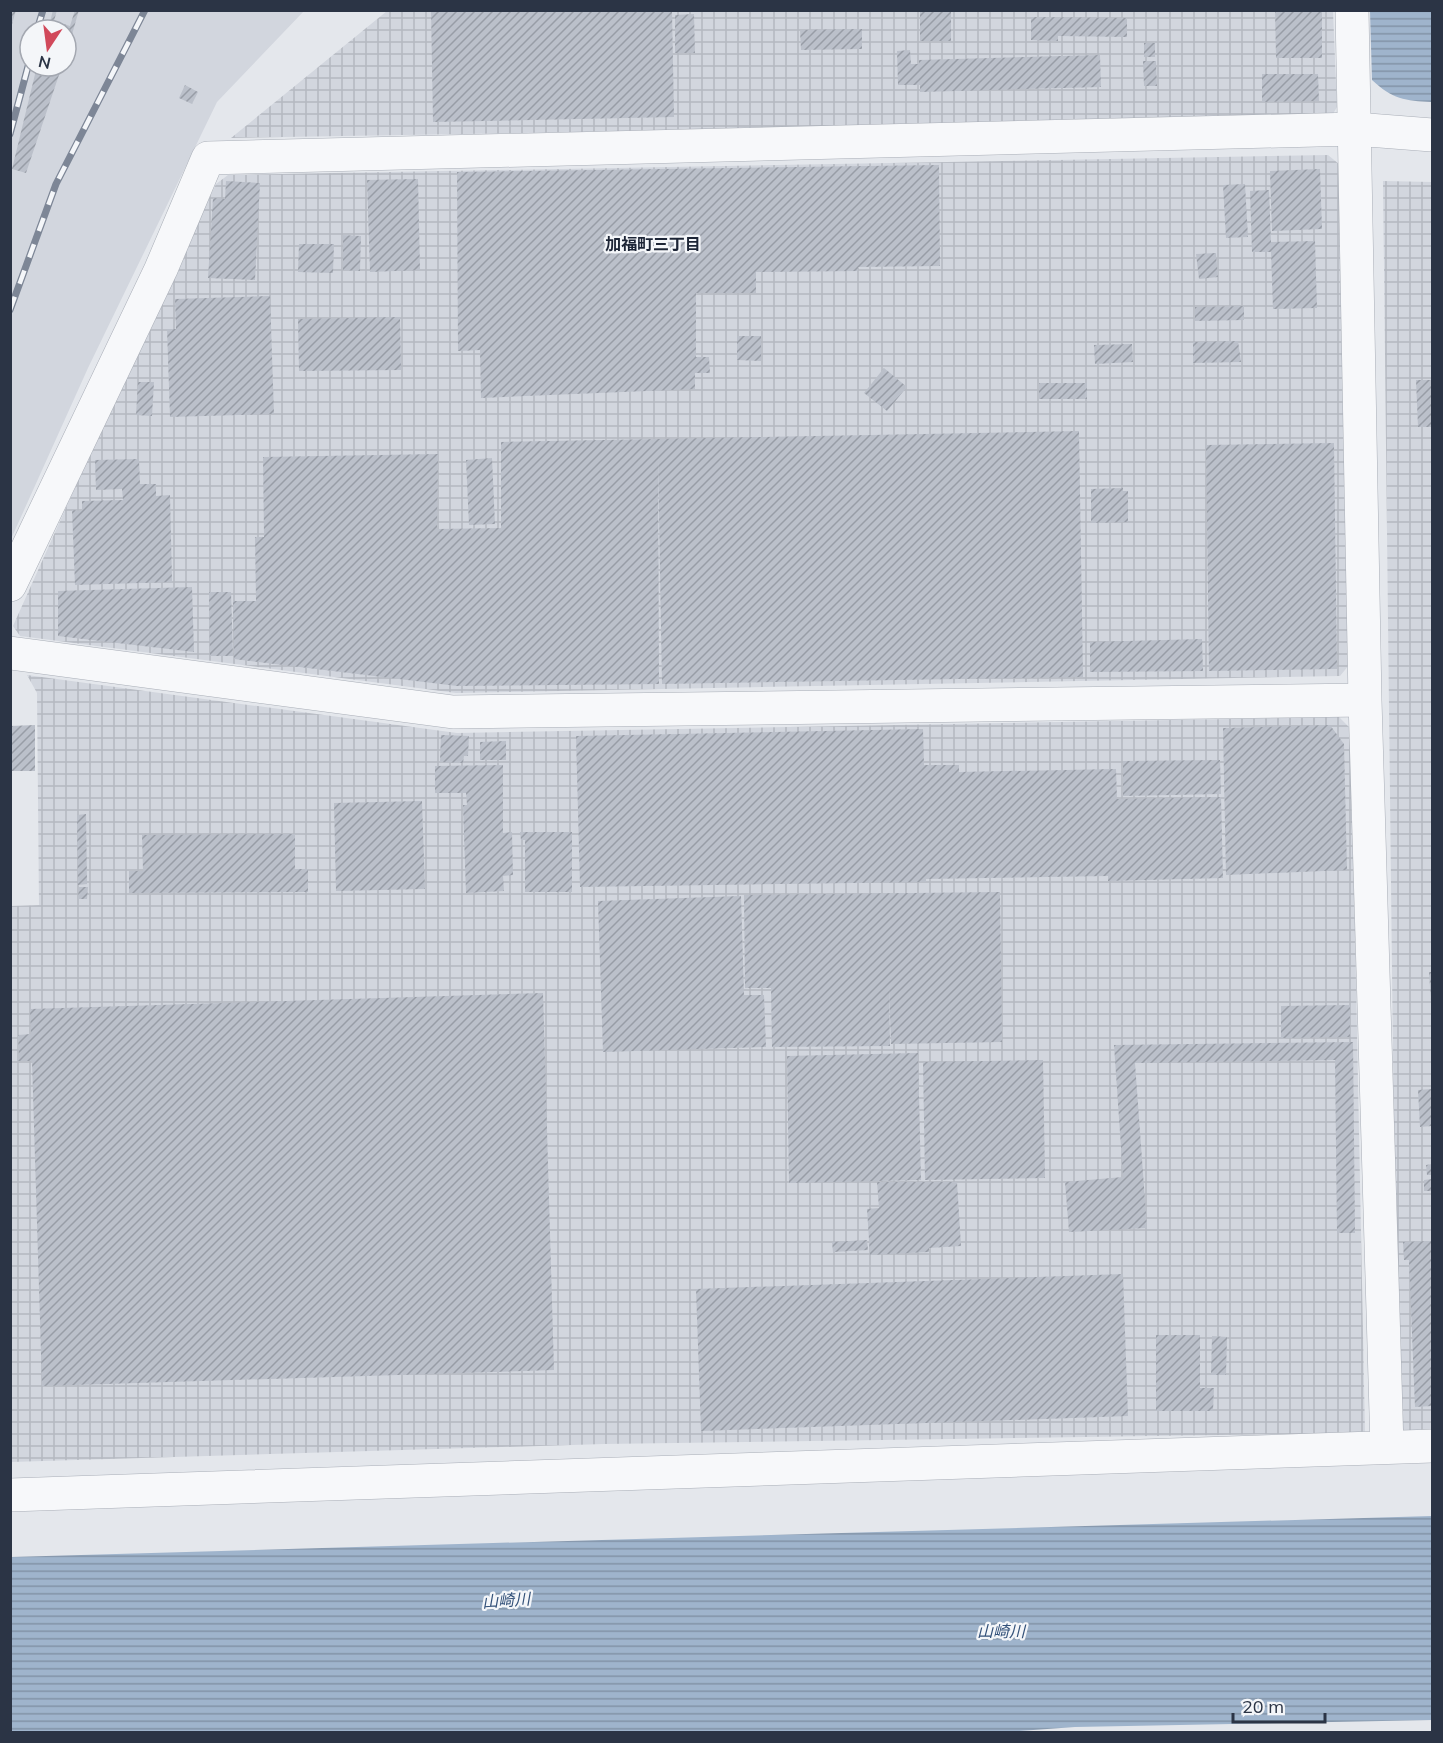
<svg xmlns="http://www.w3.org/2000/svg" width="1443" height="1743" viewBox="0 0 1443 1743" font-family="Mulish,'Noto Sans JP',sans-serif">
<defs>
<pattern id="industrial-grid" width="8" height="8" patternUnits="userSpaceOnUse" patternTransform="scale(1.5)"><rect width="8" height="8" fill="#d2d6de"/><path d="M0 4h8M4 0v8" fill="none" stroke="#b4b8c0"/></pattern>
<pattern id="water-rules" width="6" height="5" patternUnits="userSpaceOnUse" patternTransform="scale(1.5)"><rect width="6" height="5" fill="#9fb4cc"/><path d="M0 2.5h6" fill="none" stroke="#8293a7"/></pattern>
<pattern id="building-hatch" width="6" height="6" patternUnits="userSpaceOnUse" patternTransform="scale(1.5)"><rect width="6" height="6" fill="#bbc0ca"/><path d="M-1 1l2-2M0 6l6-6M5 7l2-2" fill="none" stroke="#989da6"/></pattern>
</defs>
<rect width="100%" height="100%" fill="#e4e7ec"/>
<path fill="#d2d6de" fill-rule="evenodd" d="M 11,11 L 304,11 L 217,102 L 88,368 L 11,539 ZM 30,30 L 66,30 L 66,66 L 30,66 Z"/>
<path fill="url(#industrial-grid)" d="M 387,11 L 1333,11 L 1337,107 L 1330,119 L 231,138 Z
M 1328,155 L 1339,164 L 1349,665 L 1340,676 L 456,693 L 20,636 L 13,626 L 138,347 L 216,184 L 228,175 Z
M 1383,181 L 1432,182 L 1432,1433 L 1404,1434 L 1397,1409 Z
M 27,675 L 457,733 L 1339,717 L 1351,729 L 1365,1433 L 604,1444 L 11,1462 L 10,906 L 39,905 L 37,693 Z"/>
<path fill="url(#water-rules)" d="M 1370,11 L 1432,11 L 1432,102 C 1405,101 1392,99 1372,80 Z
M 1432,1516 L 1432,1720 L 1075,1727 L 1004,1732 L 11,1732 L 11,1557 Z"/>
<path fill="url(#building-hatch)" d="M 10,10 L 16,10 L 11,28 L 10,28 Z
M 53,10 L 57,10 L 54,21 L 70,26 L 75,10 L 79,10 L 67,52 L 66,30 L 48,30 Z
M 431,10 L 672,10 L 674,117 L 433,122 Z
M 920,10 L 951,10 L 951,41 L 920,41 Z
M 1275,10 L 1322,10 L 1322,58 L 1276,58 Z
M 694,14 L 695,53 L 675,53 L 675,15 Z
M 1031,17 L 1127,18 L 1127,37 L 1058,36 L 1058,41 L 1031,40 Z
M 862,29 L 862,49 L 801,50 L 800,30 Z
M 1144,43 L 1155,43 L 1155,57 L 1144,57 Z
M 910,50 L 911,64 L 919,64 L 919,60 L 1100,55 L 1101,87 L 920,92 L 920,85 L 898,85 L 897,51 Z
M 1143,61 L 1156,61 L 1157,86 L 1144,86 Z
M 37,66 L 62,66 L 26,173 L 12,169 Z
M 1262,74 L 1318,74 L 1319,101 L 1262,102 Z
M 185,85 L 198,92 L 192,104 L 179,98 Z
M 939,165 L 940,266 L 858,267 L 858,271 L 756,272 L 756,293 L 696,293 L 696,357 L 709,357 L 710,373 L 695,373 L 695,389 L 481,398 L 480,350 L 458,351 L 457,172 Z
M 1320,169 L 1322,229 L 1272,231 L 1270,171 Z
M 418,179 L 420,270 L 370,272 L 367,180 Z
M 226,181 L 260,183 L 255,280 L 208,278 L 213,198 L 225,199 Z
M 1245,184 L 1248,237 L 1226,238 L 1223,185 Z
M 1269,190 L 1271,242 L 1315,241 L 1317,308 L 1273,309 L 1271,252 L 1252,252 L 1250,191 Z
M 343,235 L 361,236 L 360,271 L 343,270 Z
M 299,244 L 334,244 L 333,273 L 298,272 Z
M 1216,253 L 1218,277 L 1199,279 L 1196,254 Z
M 270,296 L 274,414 L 170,417 L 167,329 L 176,329 L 175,299 Z
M 1244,306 L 1244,320 L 1195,321 L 1195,307 Z
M 400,317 L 401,370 L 299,371 L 298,319 Z
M 737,336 L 761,336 L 761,361 L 737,360 Z
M 1238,341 L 1241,362 L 1193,363 L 1193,342 Z
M 1132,344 L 1133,362 L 1095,364 L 1094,345 Z
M 884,368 L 907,387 L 887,411 L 864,393 Z
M 1416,380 L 1432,380 L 1432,427 L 1418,427 Z
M 138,382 L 154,382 L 152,416 L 136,415 Z
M 1039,383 L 1087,383 L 1087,399 L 1039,399 Z
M 1079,431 L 1083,677 L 662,684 L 658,457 L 659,684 L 457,686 L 234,659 L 233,601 L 256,601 L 255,537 L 264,537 L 263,457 L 438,454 L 437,529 L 501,528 L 501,442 Z
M 1334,443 L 1337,669 L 1209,671 L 1206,445 Z
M 492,458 L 495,524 L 469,525 L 466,460 Z
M 139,459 L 140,484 L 156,484 L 156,496 L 170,495 L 172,582 L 75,585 L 72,510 L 82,511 L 82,501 L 123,500 L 122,489 L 96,490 L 95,460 Z
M 1123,488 L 1123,491 L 1128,491 L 1128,522 L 1091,523 L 1091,489 Z
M 192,587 L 194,652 L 58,636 L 58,591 Z
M 209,592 L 231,592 L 233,656 L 210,656 Z
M 1202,639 L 1203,671 L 1090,672 L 1090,642 Z
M 35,725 L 35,771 L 10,771 L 10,726 Z
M 1330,725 L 1344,744 L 1347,870 L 1226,875 L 1223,728 Z
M 923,729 L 924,765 L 959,765 L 959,772 L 1116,769 L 1117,799 L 1221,797 L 1223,878 L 1108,881 L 1108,876 L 926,879 L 926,882 L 580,887 L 576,736 Z
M 441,735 L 469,736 L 468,756 L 464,756 L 463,763 L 440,762 Z
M 506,741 L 506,760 L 480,760 L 480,742 Z
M 1220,760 L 1221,794 L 1123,796 L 1123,761 Z
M 503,765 L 503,833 L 512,832 L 513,875 L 503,876 L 504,891 L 466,893 L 463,805 L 467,805 L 466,793 L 435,793 L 435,766 Z
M 422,801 L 425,889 L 336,891 L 334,803 Z
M 86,814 L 87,884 L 78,885 L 77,815 Z
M 520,832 L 572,832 L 572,892 L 525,892 L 525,840 L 521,840 Z
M 295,834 L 295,869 L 308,869 L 308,892 L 129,893 L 129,871 L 143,871 L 142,835 Z
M 79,887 L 88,887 L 87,899 L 78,899 Z
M 1000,892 L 1002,1042 L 891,1044 L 889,986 L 890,1046 L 772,1047 L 771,988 L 745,988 L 744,895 Z
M 741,896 L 744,995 L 764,995 L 766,1047 L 603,1052 L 598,901 Z
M 1429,972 L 1432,972 L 1432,1002 L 1431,1002 Z
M 543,993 L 554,1370 L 42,1386 L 32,1061 L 17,1061 L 17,1058 L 19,1058 L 18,1035 L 31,1034 L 30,1009 Z
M 1350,1005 L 1350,1037 L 1281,1038 L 1281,1006 Z
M 1353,1042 L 1355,1233 L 1337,1233 L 1335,1060 L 1135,1063 L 1147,1228 L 1069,1232 L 1065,1182 L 1123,1177 L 1114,1045 Z
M 918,1053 L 921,1180 L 789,1183 L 787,1056 Z
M 1043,1060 L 1045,1178 L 925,1180 L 923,1062 Z
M 1432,1089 L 1432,1126 L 1420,1127 L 1418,1090 Z
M 1432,1164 L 1432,1175 L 1427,1175 L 1426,1165 Z
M 1432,1179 L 1432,1191 L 1424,1191 L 1424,1180 Z
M 877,1182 L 957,1182 L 961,1246 L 929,1248 L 929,1252 L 870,1255 L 867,1209 L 879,1208 Z
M 867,1240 L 868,1250 L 833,1252 L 832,1242 Z
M 1432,1241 L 1432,1406 L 1415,1407 L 1409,1260 L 1404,1260 L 1403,1242 Z
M 1123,1274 L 1128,1416 L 701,1431 L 696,1289 Z
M 1156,1335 L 1200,1335 L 1200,1388 L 1214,1388 L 1213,1411 L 1156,1411 Z
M 1212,1336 L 1227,1337 L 1226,1375 L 1211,1375 Z"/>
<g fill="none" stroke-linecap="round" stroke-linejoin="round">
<g stroke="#a9aeb7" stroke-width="34">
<path id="minor" d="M 1352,10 L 1365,700 L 1387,1447
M 10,585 L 161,269 L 208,158 L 1355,129 L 1432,135
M 10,653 L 453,712 L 1365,700
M 10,1495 L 1432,1446"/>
</g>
<use href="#minor" stroke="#f7f8fa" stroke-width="33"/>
<g stroke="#7d8696" stroke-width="7">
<path id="rail" d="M 37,30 L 43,10
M 10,134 L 30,59
M 10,310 L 56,184 L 145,10"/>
</g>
<use href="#rail" stroke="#f4f6f9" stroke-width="4.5" stroke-dasharray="14" stroke-linecap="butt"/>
</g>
<g text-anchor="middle" stroke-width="4.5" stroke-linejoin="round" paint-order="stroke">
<g font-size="16" font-weight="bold" fill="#1d2536" stroke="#f4f6f9">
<text x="653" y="250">加福町三丁目</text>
</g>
<g font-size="16" font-style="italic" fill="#34527a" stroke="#f4f6f9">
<text transform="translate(506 1600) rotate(-4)" y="6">山崎川</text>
<text x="1001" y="1637">山崎川</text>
</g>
</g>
<rect width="1443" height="1743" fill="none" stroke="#2b3445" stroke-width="24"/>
<g transform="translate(48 48) rotate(193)"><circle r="28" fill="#f4f6f9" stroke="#a4a8b1" stroke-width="1.5"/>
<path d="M0-4.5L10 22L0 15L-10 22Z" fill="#d1495b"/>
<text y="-9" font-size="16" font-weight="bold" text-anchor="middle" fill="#2b3445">N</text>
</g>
<path d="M1233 1713v9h92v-9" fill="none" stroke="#2b3445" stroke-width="3"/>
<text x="1242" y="1713" font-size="18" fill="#2b3445" stroke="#f4f6f9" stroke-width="4.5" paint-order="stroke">20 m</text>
</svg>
